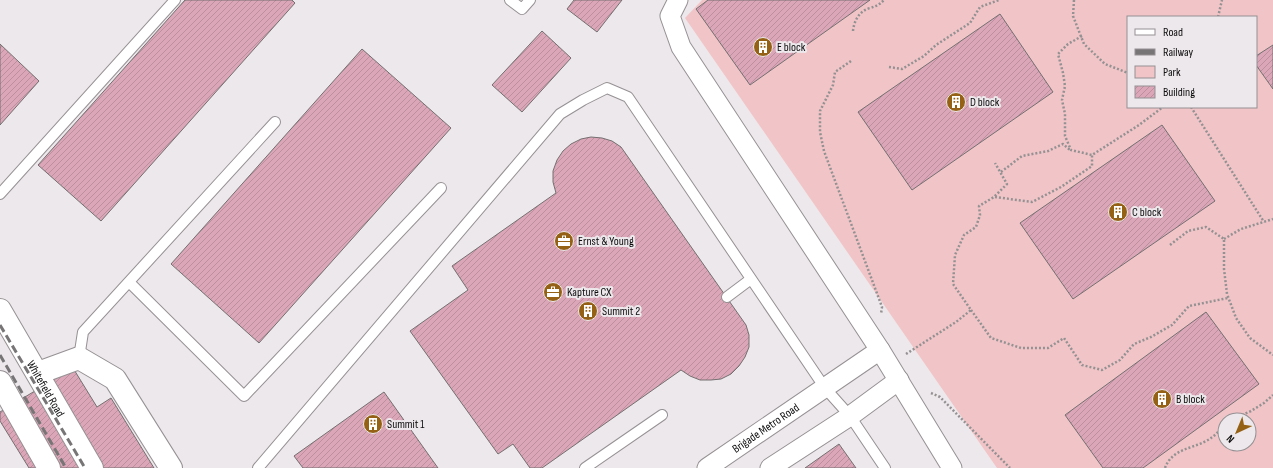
<svg xmlns="http://www.w3.org/2000/svg" width="1273" height="468" viewBox="0 0 1273 468" font-family="'Sofia Sans Condensed',sans-serif">
<defs>
<pattern id="building-hatch" width="6" height="6" patternUnits="userSpaceOnUse"><rect width="6" height="6" fill="#dba7b8"/><path d="M-1 1l2-2M0 6l6-6M5 7l2-2" fill="none" stroke="#bb8f9d"/></pattern>
</defs>
<rect width="100%" height="100%" fill="#ede8eb"/>
<path fill="#f1c5c7" fill-rule="evenodd" d="M 702,0 L 1273,0 L 1273,468 L 997,468 L 685,18 ZM 1128,17 L 1256,17 L 1256,107 L 1128,107 ZM 1225,420 L 1249,420 L 1249,444 L 1225,444 Z"/>
<path fill="url(#building-hatch)" stroke="#746f71" d="M 185,0 L 292,0 L 295,3 L 101,221 L 38,165 Z
M 574,0 L 622,0 L 597,32 L 567,9 Z
M 708,0 L 870,0 L 750,85 L 696,9 Z
M 1000,14 L 1053,92 L 912,190 L 858,112 Z
M 542,31 L 571,58 L 522,112 L 492,85 Z
M 0,44 L 39,81 L 0,125 Z
M 1273,45 L 1273,89 L 1256,65 L 1256,56 Z
M 362,49 L 451,128 L 259,343 L 171,264 Z
M 1162,125 L 1215,201 L 1073,299 L 1020,223 Z
M 591,137 L 602,138 L 612,141 L 621,147 L 746,325 L 749,335 L 749,347 L 745,357 L 739,366 L 731,374 L 721,379 L 711,380 L 700,380 L 690,376 L 681,370 L 542,468 L 530,468 L 513,444 L 498,454 L 410,331 L 468,290 L 452,266 L 556,193 L 553,182 L 553,171 L 557,160 L 563,151 L 571,144 L 581,139 Z
M 1206,312 L 1259,384 L 1143,468 L 1103,468 L 1065,415 Z
M 73,368 L 97,407 L 111,398 L 154,468 L 29,468 L 0,421 L 0,412 Z
M 384,392 L 438,468 L 303,468 L 294,456 Z
M 839,444 L 856,468 L 805,468 Z"/>
<g fill="none" stroke-linecap="round" stroke-linejoin="round">
<g stroke="#969194" stroke-width="12">
<path id="lane" d="M 510,0 L 522,9 L 530,0
M 0,194 L 175,0
M 129,282 L 244,396 L 441,188
M 727,297 L 751,279
M 79,358 L 83,332 L 275,122
M 258,468 L 560,114 L 583,100 L 607,88 L 628,97 L 825,388 L 850,416 L 885,468
M 585,468 L 662,415"/>
</g>
<g stroke="#969194" stroke-width="21">
<g id="street">
<path d="M 678,0 L 670,16 L 681,47 L 880,350 L 952,468"/>
<path id="s1" d="M 707,468 L 880,350"/>
<path d="M 770,468 L 850,416 L 899,380"/>
</g>
</g>
<g stroke="#969194" stroke-width="24">
<path id="secondary" d="M 38,373 L 79,358 L 115,379 L 171,468"/>
</g>
<g stroke="#969194" stroke-width="24">
<g id="primary">
<path id="s2" d="M 0,310 L 92,468"/>
<path d="M 0,382 L 49,468"/>
</g>
</g>
<path stroke="#949193" stroke-width="2.5" stroke-dasharray="2 2" stroke-linecap="butt" d="M 1074,0 L 1073,16 L 1084,44 L 1105,64 L 1128,73
M 1218,17 L 1222,0
M 853,31 C 854,21 859,11 870,8 C 876,6 879,5 884,0
M 1082,36 L 1068,44 L 1058,54 L 1063,73 L 1065,86 L 1062,100 L 1065,114 L 1065,136 L 1071,150 L 1092,155 L 1139,125 L 1163,107
M 851,61 L 835,72 L 833,85 L 820,111 L 820,132 L 824,151 L 882,307 L 881,314
M 889,67 L 902,69 L 924,56 L 936,45 L 970,23 L 980,7 L 999,0
M 1191,107 L 1264,222
M 1001,172 L 1022,156 L 1048,151 L 1063,144 L 1070,150
M 995,197 L 1032,202 L 1061,187 L 1092,166 L 1092,155
M 1224,239 L 1241,229 L 1273,219
M 1170,245 L 1188,231 L 1206,227 L 1224,239 L 1224,269 L 1227,294 L 1236,318 L 1250,338 L 1273,355
M 971,310 L 991,338 L 1021,348 L 1048,348 L 1064,338 L 1082,365 L 1102,370 L 1120,360 L 1134,344 L 1151,337 L 1172,325 L 1189,306 L 1228,298
M 906,354 L 956,322 L 971,310 L 953,284 L 955,255 L 964,235 L 976,227 L 980,215 L 979,206 L 994,197 L 1007,184 L 995,163
M 931,393 L 940,397 L 1010,468
M 1231,420 L 1251,411 L 1264,403 L 1273,395
M 1165,468 C 1172,449 1191,449 1206,441 C 1214,437 1219,431 1225,425"/>
<use href="#lane" stroke="#fff" stroke-width="10"/>
<use href="#street" stroke="#fff" stroke-width="19"/>
<use href="#secondary" stroke="#fff" stroke-width="22"/>
<use href="#primary" stroke="#fff" stroke-width="22"/>
<path stroke="#787577" stroke-width="3" stroke-dasharray="8 4" stroke-linecap="butt" d="M 0,325 L 85,468
M 0,355 L 66,468"/>
</g>
<defs>
<g id="building-disc" transform="scale(1)"><circle r="9.5" fill="#956215" stroke="#ede8eb"/><path d="M-4-6H4V6H1V3H-1V6H-4ZM-2.5-4.3h1.7v1.8h-1.7ZM.8-4.3h1.7v1.8H.8ZM-2.5-1h1.7V.8h-1.7ZM.8-1h1.7V.8H.8Z" fill="#fff"/></g>
<g id="office-disc" transform="scale(1)"><circle r="9.5" fill="#956215" stroke="#ede8eb"/><path d="M-6-3h4V-5.5h4V-3h4V5H-6ZM-1-4.5V-3h2v-1.5ZM-6 0V1H6V0Z" fill="#fff"/></g>
</defs>
<g fill-rule="evenodd">
<use href="#building-disc" x="763" y="47"/>
<use href="#building-disc" x="956" y="102"/>
<use href="#building-disc" x="1118" y="212"/>
<use href="#office-disc" x="564" y="241"/>
<use href="#office-disc" x="553" y="292"/>
<use href="#building-disc" x="588" y="311"/>
<use href="#building-disc" x="1162" y="399"/>
<use href="#building-disc" x="373" y="424"/>
</g>
<g text-anchor="middle" stroke-width="4" stroke-linejoin="round" paint-order="stroke">
<g font-size="12" fill="#0e0d0e" stroke="#ede8eb" text-anchor="start">
<text x="777" y="51">E block</text>
<text x="970" y="106">D block</text>
<text x="1132" y="216">C block</text>
<text x="578" y="245">Ernst &amp; Young</text>
<text x="567" y="296">Kapture CX</text>
<text x="602" y="315">Summit 2</text>
<text x="1176" y="403">B block</text>
<text x="387" y="428">Summit 1</text>
</g>
<g font-size="12" fill="#0e0d0e" stroke="#ede8eb">
<text dy="4" stroke="none"><textPath href="#s2" startOffset="91">Whitefield Road</textPath></text>
<text dy="4" stroke="none"><textPath href="#s1" startOffset="71">Brigade Metro Road</textPath></text>
</g>
</g>
<rect x="1127" y="16" width="130" height="92" fill="#ede8eb" stroke="#949093"/>
<rect x="1135" y="29" width="20" height="6" fill="#ffffff" stroke="#949093"/>
<text x="1163" y="36" font-size="12" fill="#0e0d0e">Road</text>
<rect x="1135" y="49" width="20" height="6" fill="#787577" stroke="#949093"/>
<text x="1163" y="56" font-size="12" fill="#0e0d0e">Railway</text>
<rect x="1135" y="66" width="20" height="12" fill="#f1c5c7" stroke="#949093"/>
<text x="1163" y="76" font-size="12" fill="#0e0d0e">Park</text>
<rect x="1135" y="86" width="20" height="12" fill="url(#building-hatch)" stroke="#949093"/>
<text x="1163" y="96" font-size="12" fill="#0e0d0e">Building</text>
<g transform="translate(1237 432) rotate(224)"><circle r="19" fill="#ede8eb" stroke="#949093"/>
<path d="M0-3L7 15L0 10L-7 15Z" fill="#956215"/>
<text y="-6" font-size="11" font-weight="bold" text-anchor="middle" fill="#0e0d0e">N</text>
</g>
</svg>
